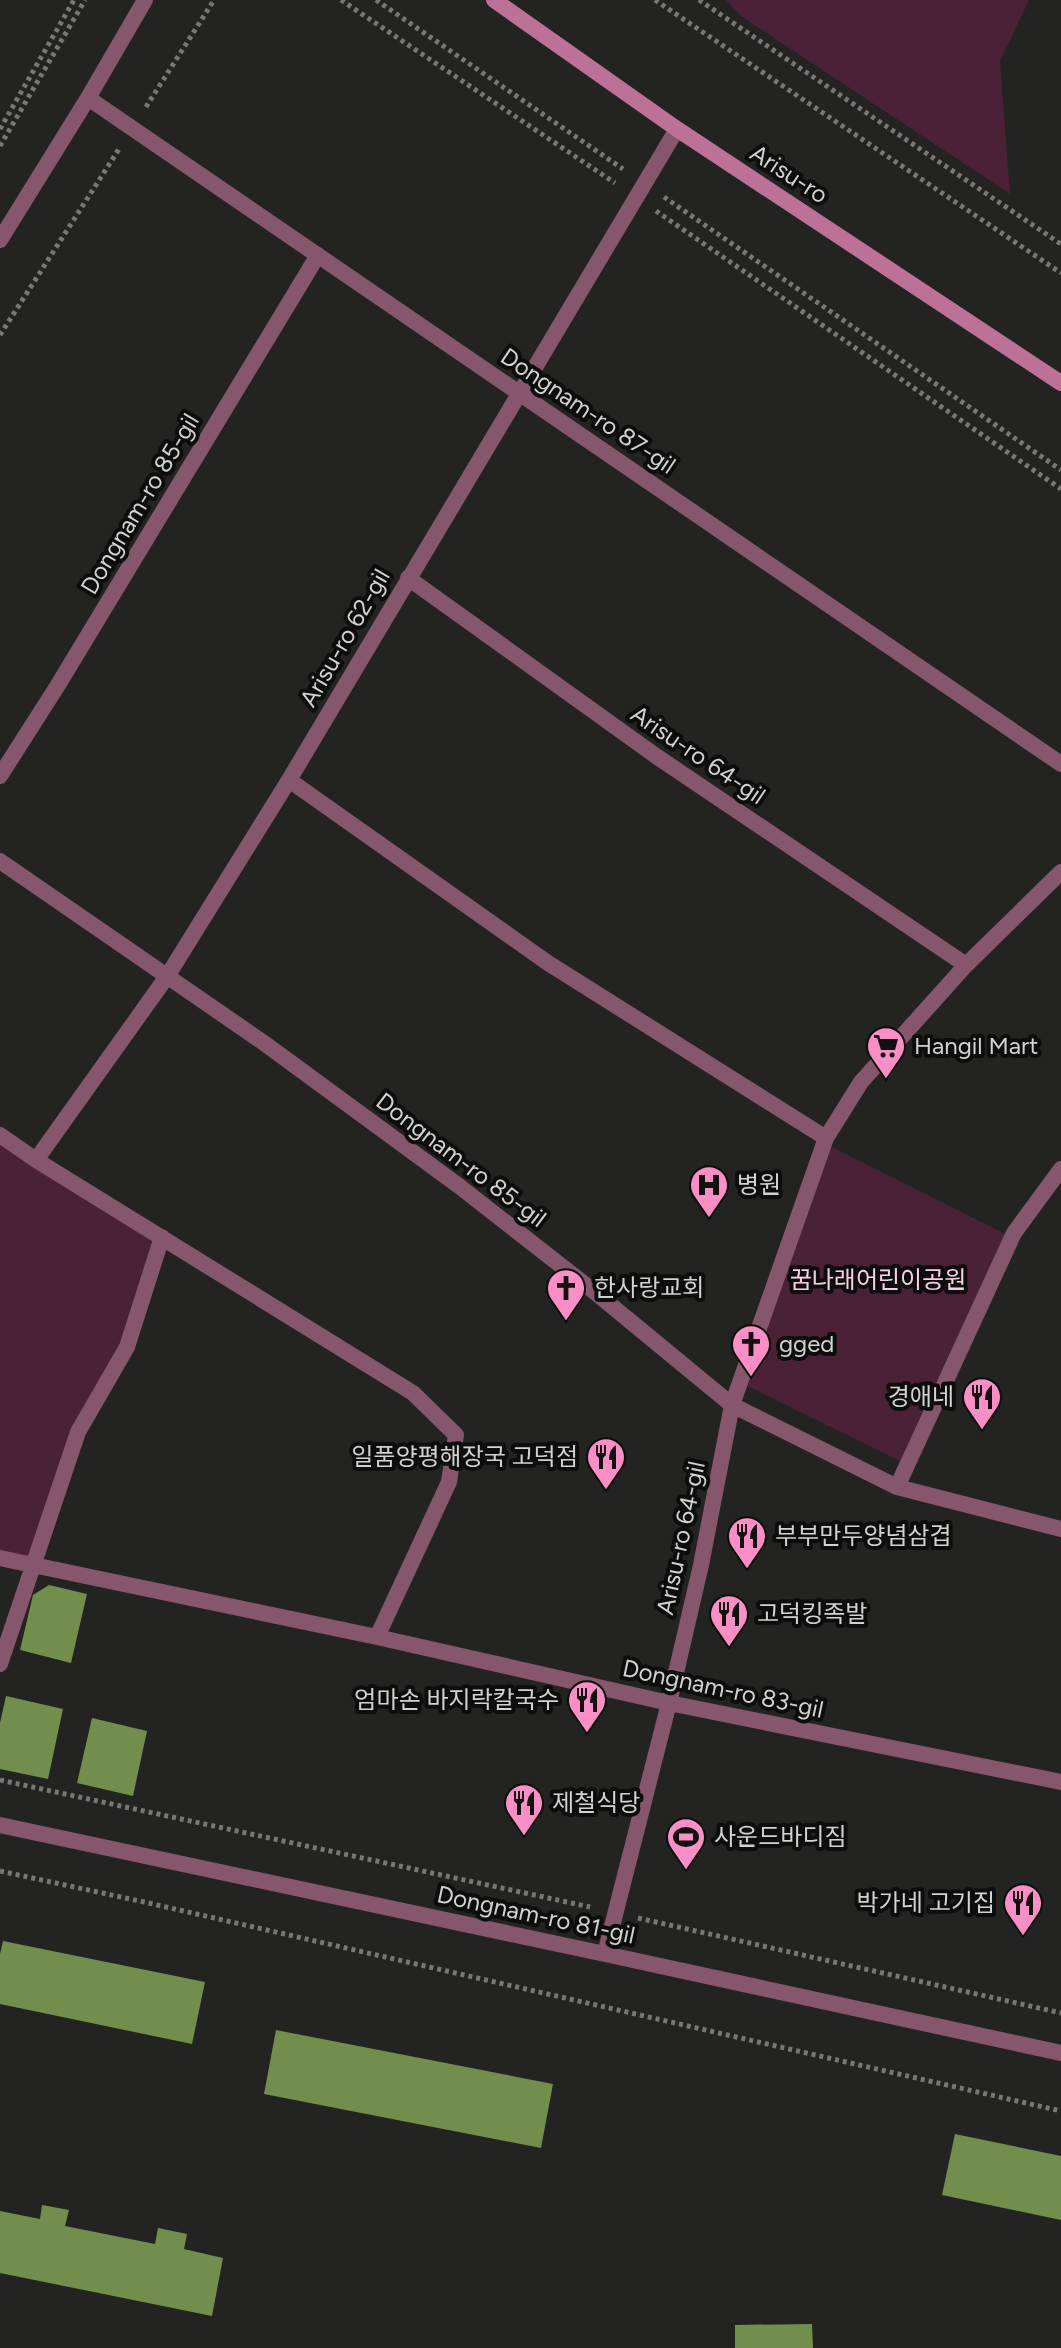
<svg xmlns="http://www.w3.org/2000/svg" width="1061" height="2348" viewBox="0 0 1061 2348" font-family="Figtree,'Noto Sans KR',sans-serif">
<rect width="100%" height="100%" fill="#232421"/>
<path fill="#4a2136" d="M 726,0 L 1029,0 L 1000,61 L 1010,194 L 741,16 Z
M 0,1135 L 162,1237 L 127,1347 L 78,1432 L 33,1565 L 0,1558 Z
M 830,1146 L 1005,1234 L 900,1461 L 735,1380 Z"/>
<path fill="#728e4d" d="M 49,1585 L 87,1594 L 71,1663 L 20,1650 L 33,1595 Z
M 6,1696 L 63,1709 L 48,1779 L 0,1769 L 0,1723 Z
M 92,1718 L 147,1731 L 133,1796 L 77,1783 Z
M 3,1941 L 205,1982 L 192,2044 L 0,2004 L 0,1954 Z
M 276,2030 L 553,2084 L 541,2148 L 264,2094 Z
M 955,2134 L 1061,2156 L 1061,2220 L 942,2195 Z
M 42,2205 L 69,2210 L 65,2226 L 155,2244 L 158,2228 L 187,2234 L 184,2249 L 223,2258 L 212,2316 L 0,2273 L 0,2211 L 40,2219 Z
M 812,2324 L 813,2348 L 735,2348 L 735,2325 Z"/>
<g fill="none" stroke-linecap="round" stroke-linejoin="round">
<path stroke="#767875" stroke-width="5" stroke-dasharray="4 4" stroke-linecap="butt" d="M 341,0 L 615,183
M 376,0 L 623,169
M 655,0 L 1061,273
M 699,0 L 1061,244
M 146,107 L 214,0
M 0,129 L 74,0
M 0,146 L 85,0
M 664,197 L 1061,470
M 656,211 L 1061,489
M 0,335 L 119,149
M 0,1780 L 590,1907
M 0,1871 L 144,1902 L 1061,2111
M 638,1918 L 1061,2013"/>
<path stroke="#86566d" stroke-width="16" d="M 88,98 L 1061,764
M 0,240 L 88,98 L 145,0
M 408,578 L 656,756 L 966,965
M 0,776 L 58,685 L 318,255
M 289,780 L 548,963 L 826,1138
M 0,861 L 264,1043 L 459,1186 L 596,1293 L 732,1405 L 897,1487 L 1061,1529
M 0,1135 L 36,1160 L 413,1393 L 456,1435 L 449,1482 L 377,1637
M 36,1160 L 168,975 L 289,780 L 677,129
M 897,1487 L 1014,1233 L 1061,1169
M 0,1558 L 377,1637 L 669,1703 L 1061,1782
M 0,1664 L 78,1432 L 127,1347 L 162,1237
M 0,1825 L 605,1954 L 1061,2053
M 605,1954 L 669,1703 L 701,1565 L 732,1405 L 826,1138 L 861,1082 L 966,965 L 1061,872"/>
<path stroke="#bd7196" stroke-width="16" d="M 494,0 L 677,129 L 1061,383"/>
</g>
<defs>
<g id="supermarket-pin" transform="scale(2)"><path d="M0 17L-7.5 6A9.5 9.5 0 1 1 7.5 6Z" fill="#fb8fc5" stroke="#0c0d0c"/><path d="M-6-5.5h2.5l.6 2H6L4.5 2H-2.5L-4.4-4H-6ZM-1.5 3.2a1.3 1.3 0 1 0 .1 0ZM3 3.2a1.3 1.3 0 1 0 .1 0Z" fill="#111"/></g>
<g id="hospital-pin" transform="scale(2)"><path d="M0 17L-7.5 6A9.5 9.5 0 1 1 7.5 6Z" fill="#fb8fc5" stroke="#0c0d0c"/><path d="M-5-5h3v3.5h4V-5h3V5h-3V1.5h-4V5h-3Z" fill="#111"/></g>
<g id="church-pin" transform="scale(2)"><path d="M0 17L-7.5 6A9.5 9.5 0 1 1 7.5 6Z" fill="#fb8fc5" stroke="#0c0d0c"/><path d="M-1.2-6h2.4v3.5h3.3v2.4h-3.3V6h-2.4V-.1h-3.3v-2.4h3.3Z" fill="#111"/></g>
<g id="restaurant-pin" transform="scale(2)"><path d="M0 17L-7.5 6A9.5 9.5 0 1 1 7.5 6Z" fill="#fb8fc5" stroke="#0c0d0c"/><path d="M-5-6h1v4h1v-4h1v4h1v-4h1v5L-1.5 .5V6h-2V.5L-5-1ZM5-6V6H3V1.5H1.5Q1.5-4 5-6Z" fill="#111"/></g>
<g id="stadium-pin" transform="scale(2)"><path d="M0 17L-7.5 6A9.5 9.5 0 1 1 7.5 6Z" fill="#fb8fc5" stroke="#0c0d0c"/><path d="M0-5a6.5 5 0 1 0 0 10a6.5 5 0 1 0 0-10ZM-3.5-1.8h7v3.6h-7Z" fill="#111"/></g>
</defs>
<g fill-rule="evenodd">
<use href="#supermarket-pin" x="886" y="1046"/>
<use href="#hospital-pin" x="709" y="1185"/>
<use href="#church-pin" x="566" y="1288"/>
<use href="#church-pin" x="751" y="1344"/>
<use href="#restaurant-pin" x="982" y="1397"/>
<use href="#restaurant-pin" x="606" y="1457"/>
<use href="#restaurant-pin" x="747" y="1536"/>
<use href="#restaurant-pin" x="729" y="1614"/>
<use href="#restaurant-pin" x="587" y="1700"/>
<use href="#restaurant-pin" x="524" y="1803"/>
<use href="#stadium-pin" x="686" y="1837"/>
<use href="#restaurant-pin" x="1023" y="1903"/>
</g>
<g text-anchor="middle" stroke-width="8" stroke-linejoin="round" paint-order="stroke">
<g font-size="24" fill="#d1d3d0" stroke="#0c0d0c">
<text transform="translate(789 174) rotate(33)" y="8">Arisu-ro</text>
<text transform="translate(588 411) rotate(34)" y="8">Dongnam-ro 87-gil</text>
<text transform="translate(140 504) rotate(-59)" y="8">Dongnam-ro 85-gil</text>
<text transform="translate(345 638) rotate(-60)" y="8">Arisu-ro 62-gil</text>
<text transform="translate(698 755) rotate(34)" y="8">Arisu-ro 64-gil</text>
<text transform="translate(461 1160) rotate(37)" y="8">Dongnam-ro 85-gil</text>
<text transform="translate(681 1538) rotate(-78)" y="8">Arisu-ro 64-gil</text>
<text transform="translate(723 1689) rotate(12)" y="8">Dongnam-ro 83-gil</text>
<text transform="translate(536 1915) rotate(12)" y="8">Dongnam-ro 81-gil</text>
</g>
<g font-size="24" fill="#d1d3d0" stroke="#0c0d0c" text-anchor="start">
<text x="914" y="1054">Hangil Mart</text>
<text x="737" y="1193">병원</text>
<text x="594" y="1296">한사랑교회</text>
<text x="779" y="1352">gged</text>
<text x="954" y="1405" text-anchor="end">경애네</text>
<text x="578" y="1465" text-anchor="end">일품양평해장국 고덕점</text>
<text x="775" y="1544">부부만두양념삼겹</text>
<text x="757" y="1622">고덕킹족발</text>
<text x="559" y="1708" text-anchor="end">엄마손 바지락칼국수</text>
<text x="552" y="1811">제철식당</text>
<text x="714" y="1845">사운드바디짐</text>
<text x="995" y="1911" text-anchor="end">박가네 고기집</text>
</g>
<g font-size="24" fill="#f9d0e2" stroke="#0c0d0c">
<text x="878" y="1288">꿈나래어린이공원</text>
</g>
</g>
</svg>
